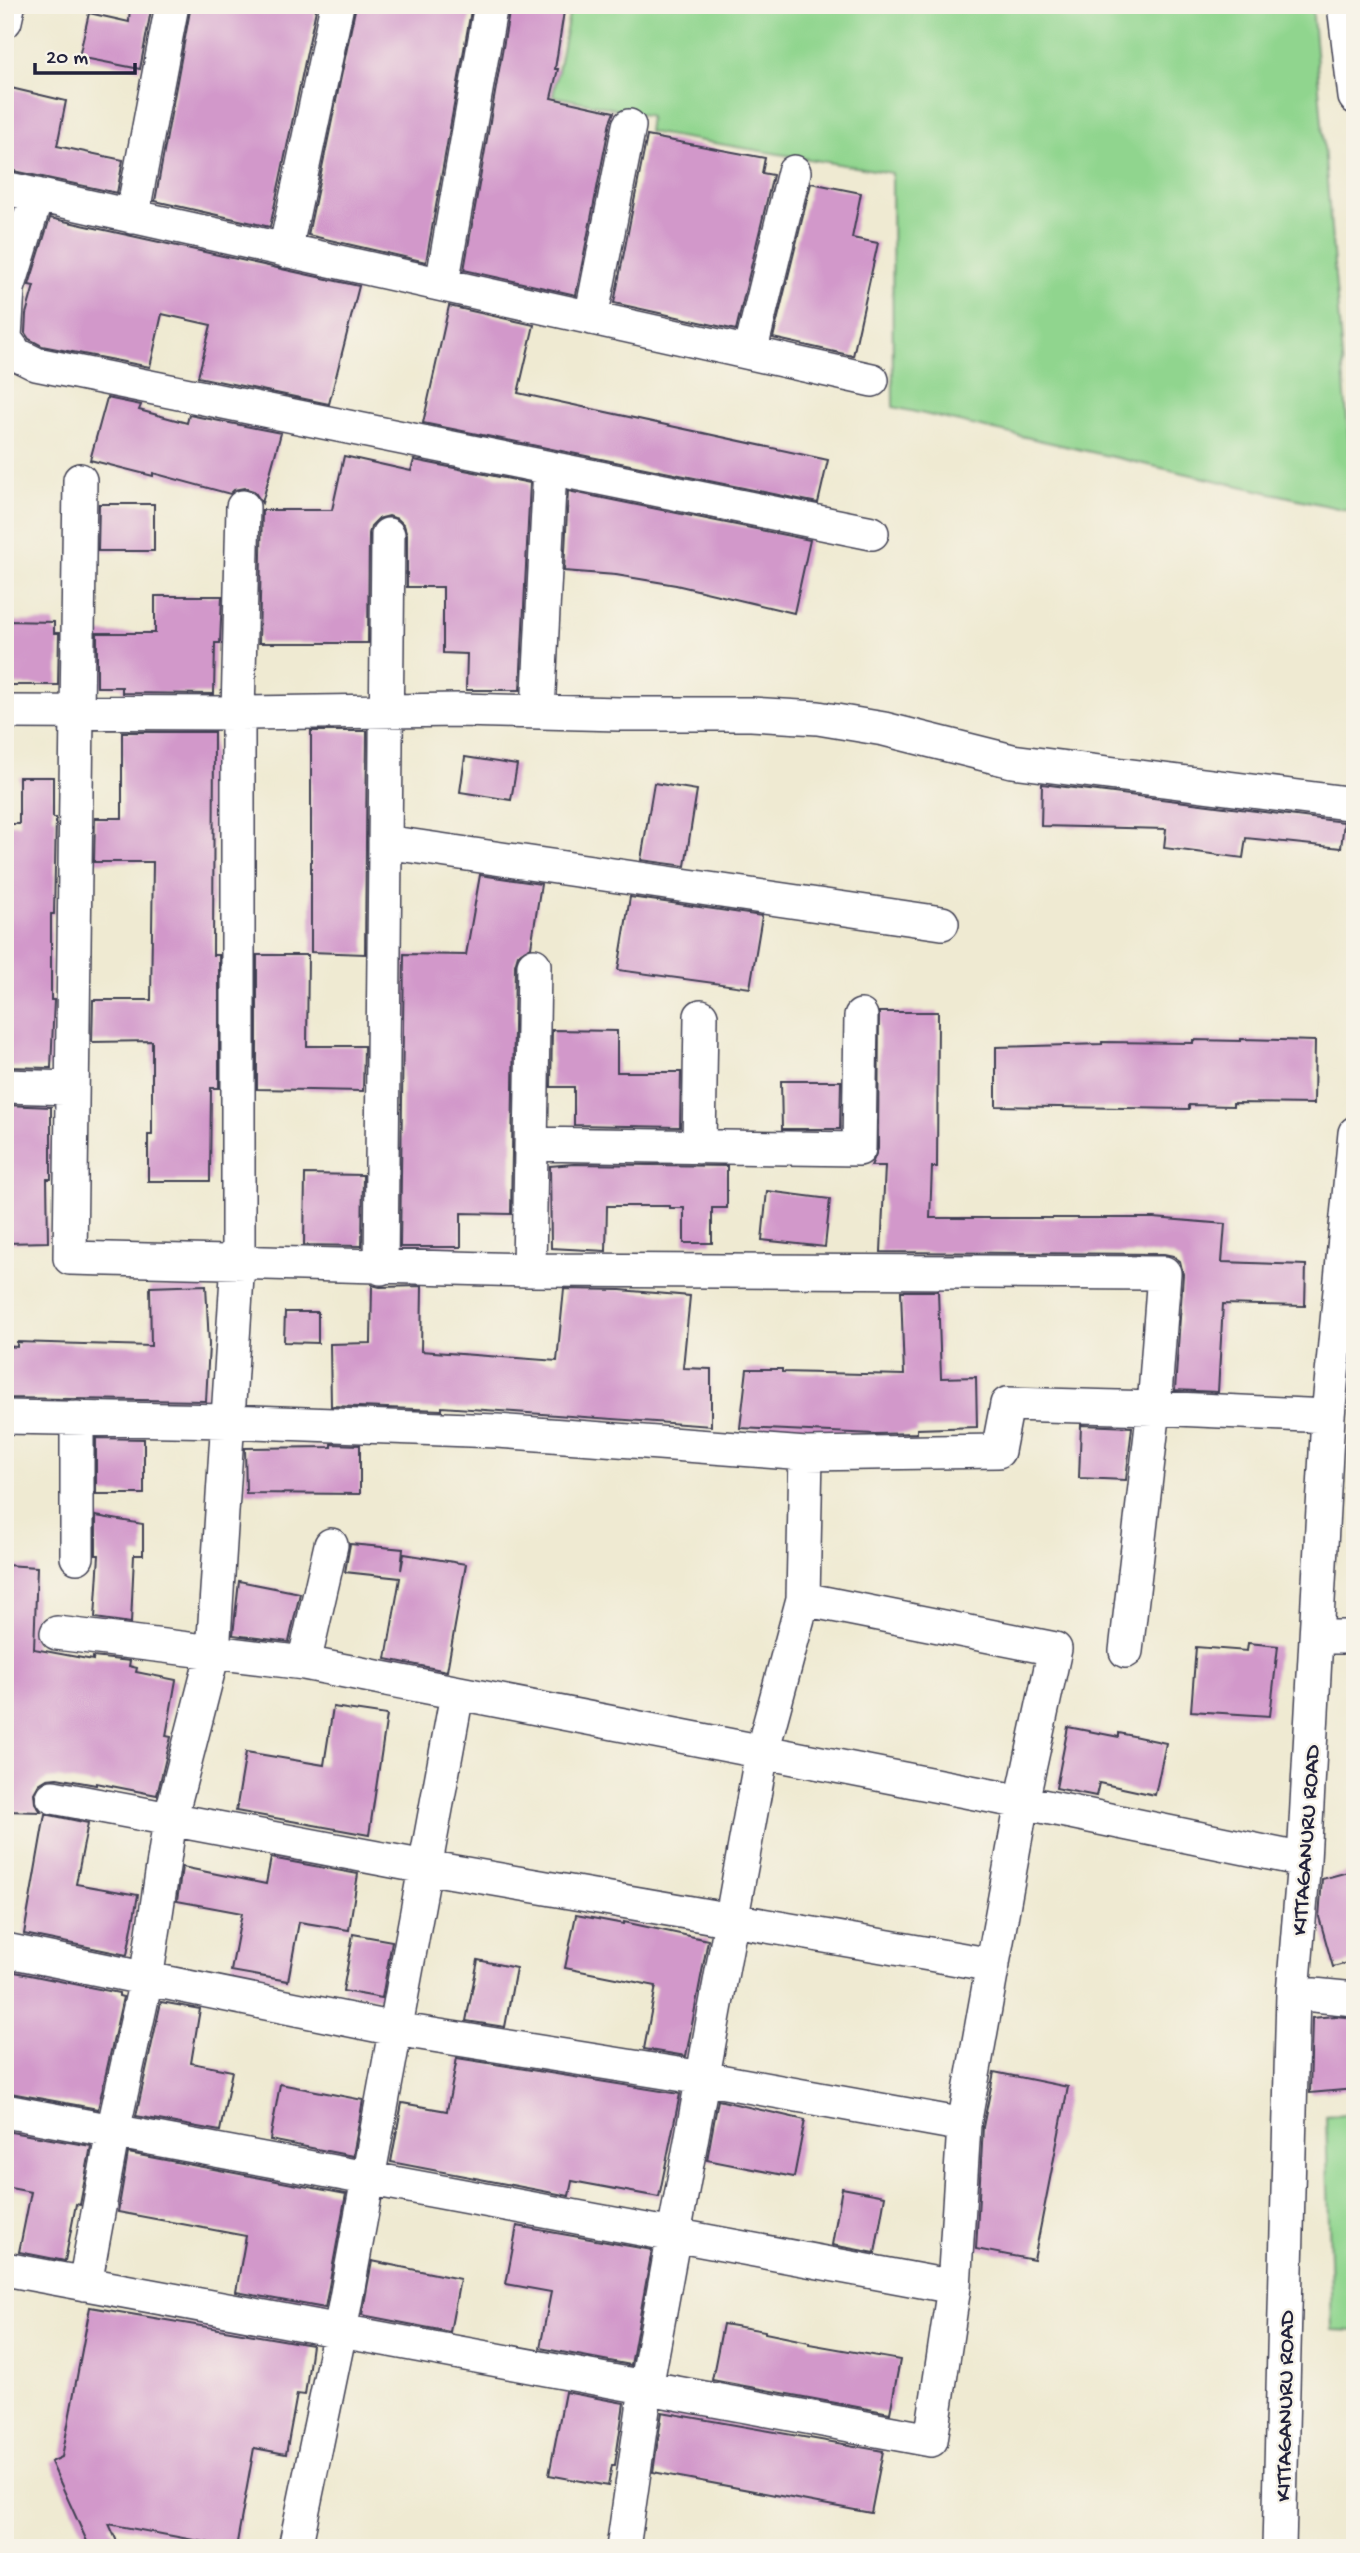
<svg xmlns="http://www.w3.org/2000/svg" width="1360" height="2553" viewBox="0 0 1360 2553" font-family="'Gochi Hand',sans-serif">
<rect width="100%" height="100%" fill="#f7f3e8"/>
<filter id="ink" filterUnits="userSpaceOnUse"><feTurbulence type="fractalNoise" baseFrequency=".0143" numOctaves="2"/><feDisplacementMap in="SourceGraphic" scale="14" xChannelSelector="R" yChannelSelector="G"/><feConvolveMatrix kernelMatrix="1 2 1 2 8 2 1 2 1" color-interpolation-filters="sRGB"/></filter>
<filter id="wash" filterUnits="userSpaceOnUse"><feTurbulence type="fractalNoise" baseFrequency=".00686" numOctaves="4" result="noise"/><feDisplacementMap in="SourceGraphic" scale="28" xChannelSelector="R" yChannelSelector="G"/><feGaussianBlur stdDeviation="1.57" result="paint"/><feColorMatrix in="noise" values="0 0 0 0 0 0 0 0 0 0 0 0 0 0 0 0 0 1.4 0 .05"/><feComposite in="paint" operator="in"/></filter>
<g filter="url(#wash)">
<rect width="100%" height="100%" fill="#efead2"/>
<path fill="#90d58e" stroke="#597c64" stroke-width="2" d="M 571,5 L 1312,5 L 1355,512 L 893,407 L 892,173 L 648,132 L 650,116 L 553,96 Z
M 1355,2113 L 1355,2331 L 1332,2330 L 1326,2116 Z"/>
<g id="blocks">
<path fill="#d298ca" d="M 130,5 L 152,5 L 140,69 L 79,57 L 89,13 L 129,22 Z
M 191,5 L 317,5 L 270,227 L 155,201 Z
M 356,5 L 472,5 L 426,262 L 308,235 Z
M 508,5 L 565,5 L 555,69 L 558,69 L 551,98 L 614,112 L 610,122 L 576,295 L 464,270 L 509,13 Z
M 11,88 L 66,101 L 57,146 L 123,160 L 117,193 L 5,169 L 5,115 Z
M 647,136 L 765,158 L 762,173 L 773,175 L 736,330 L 614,303 Z
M 811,183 L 861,193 L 852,238 L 878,243 L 853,356 L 773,338 Z
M 50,218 L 359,286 L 329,404 L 198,377 L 211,325 L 162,314 L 150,367 L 42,346 L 29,339 L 25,333 L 26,314 L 34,286 L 29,285 Z
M 449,306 L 534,325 L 518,393 L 828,460 L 818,503 L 423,423 Z
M 107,398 L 141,405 L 139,410 L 187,423 L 189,415 L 281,433 L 262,503 L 254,491 L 244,488 L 234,490 L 230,494 L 153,473 L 153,476 L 90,460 Z
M 344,456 L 411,471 L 414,460 L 530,483 L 520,690 L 466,690 L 467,654 L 443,653 L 443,587 L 407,587 L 407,535 L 404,525 L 398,519 L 389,516 L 378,519 L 371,526 L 369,534 L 368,643 L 259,643 L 262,510 L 332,510 Z
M 568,491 L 810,540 L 794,613 L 676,585 L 616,575 L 564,571 Z
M 99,504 L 154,504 L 154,551 L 98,551 Z
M 155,596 L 222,596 L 220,643 L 215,643 L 214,694 L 122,693 L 122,687 L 97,687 L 97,633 L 155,633 Z
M 5,621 L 54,622 L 54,633 L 59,633 L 58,685 L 5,685 Z
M 311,731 L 367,731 L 365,954 L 311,952 Z
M 122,732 L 214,732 L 213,955 L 219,955 L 219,1088 L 211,1088 L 210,1181 L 148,1181 L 148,1135 L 152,1135 L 152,1041 L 92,1042 L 93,1000 L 151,1000 L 153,862 L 94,862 L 95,818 L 122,818 Z
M 465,757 L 517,765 L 511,800 L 460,792 Z
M 19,777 L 53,777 L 53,818 L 56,818 L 54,914 L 51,914 L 51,1000 L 54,1000 L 51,1068 L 5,1067 L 5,824 L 19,824 Z
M 654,783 L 697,790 L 685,866 L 641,860 Z
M 1042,784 L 1344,822 L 1341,848 L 1246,838 L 1243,858 L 1164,848 L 1166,829 L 1041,826 Z
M 480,875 L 541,884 L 531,947 L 518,955 L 515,965 L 511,1214 L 461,1213 L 461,1247 L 400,1247 L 404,954 L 466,955 Z
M 630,897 L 762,916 L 750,988 L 618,970 Z
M 257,955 L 308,955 L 307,1046 L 364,1046 L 363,1091 L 257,1089 Z
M 879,1012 L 938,1012 L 937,1167 L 932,1167 L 930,1218 L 1154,1218 L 1225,1224 L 1222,1262 L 1306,1265 L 1305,1306 L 1223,1304 L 1218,1392 L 1175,1390 L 1183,1274 L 1180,1261 L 1173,1256 L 1164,1254 L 881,1252 L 885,1166 L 871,1166 L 878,1149 Z
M 552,1030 L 617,1031 L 617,1072 L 681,1072 L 680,1127 L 574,1125 L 574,1087 L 551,1087 Z
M 1241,1039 L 1315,1041 L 1314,1104 L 1233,1103 L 1233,1106 L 1189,1105 L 1189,1109 L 996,1106 L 996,1047 L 1102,1044 L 1102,1042 L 1193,1043 L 1193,1040 L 1241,1041 Z
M 781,1081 L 841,1081 L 840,1129 L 782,1129 Z
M 5,1105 L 51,1107 L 51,1179 L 47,1179 L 48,1242 L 5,1243 Z
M 574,1164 L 727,1166 L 727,1208 L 712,1208 L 712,1243 L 684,1243 L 684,1208 L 670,1208 L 670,1206 L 607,1206 L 606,1251 L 551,1248 L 550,1166 Z
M 305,1174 L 363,1175 L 362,1246 L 304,1245 Z
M 767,1191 L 830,1199 L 825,1247 L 762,1240 Z
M 206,1285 L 209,1345 L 206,1401 L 5,1398 L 5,1346 L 17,1347 L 17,1342 L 151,1346 L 150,1287 Z
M 372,1285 L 380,1287 L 422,1286 L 421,1351 L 557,1361 L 564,1289 L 620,1290 L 690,1296 L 683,1368 L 711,1369 L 711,1426 L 442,1407 L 442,1410 L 331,1406 L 330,1344 L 371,1343 Z
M 901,1291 L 938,1291 L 941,1378 L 976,1377 L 977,1427 L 917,1429 L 917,1433 L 875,1434 L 740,1428 L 747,1369 L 782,1369 L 782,1372 L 904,1375 Z
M 285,1312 L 318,1312 L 318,1343 L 284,1342 Z
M 1081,1425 L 1132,1427 L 1126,1480 L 1079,1478 Z
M 96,1438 L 144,1439 L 144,1494 L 96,1494 Z
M 331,1444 L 360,1445 L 360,1494 L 246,1493 L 245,1448 L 331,1447 Z
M 96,1516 L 143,1524 L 143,1555 L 134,1555 L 131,1623 L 95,1618 L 99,1555 L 96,1555 Z
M 350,1544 L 403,1549 L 401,1570 L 404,1554 L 466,1564 L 447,1671 L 386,1659 L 400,1578 L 345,1572 Z
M 5,1565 L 37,1567 L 34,1649 L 93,1660 L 93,1657 L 130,1661 L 129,1666 L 137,1668 L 136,1672 L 176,1680 L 166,1736 L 171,1737 L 157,1795 L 96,1783 L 96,1785 L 57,1778 L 47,1779 L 39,1784 L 34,1793 L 35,1803 L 41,1812 L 5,1811 Z
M 239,1581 L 300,1593 L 289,1642 L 233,1635 Z
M 1248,1643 L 1278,1646 L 1270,1716 L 1191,1711 L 1196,1647 L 1247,1651 Z
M 333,1707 L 387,1715 L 369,1835 L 236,1811 L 246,1752 L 324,1765 Z
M 1068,1727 L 1119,1737 L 1119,1733 L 1166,1743 L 1155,1795 L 1099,1783 L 1096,1796 L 1056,1788 Z
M 45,1814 L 88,1823 L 76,1884 L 138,1895 L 127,1955 L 24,1934 Z
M 271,1858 L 358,1874 L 349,1930 L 299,1922 L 288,1981 L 231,1971 L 242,1913 L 177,1901 L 182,1867 L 266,1884 Z
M 1355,1870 L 1355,1961 L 1333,1967 L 1319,1917 L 1322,1879 Z
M 576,1915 L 624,1924 L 624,1922 L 708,1940 L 686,2056 L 644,2049 L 656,1986 L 565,1968 Z
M 353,1934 L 392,1941 L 382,1998 L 343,1991 Z
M 478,1960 L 516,1968 L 505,2027 L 466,2021 Z
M 5,1970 L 119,1993 L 119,1996 L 123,1997 L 98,2109 L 5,2092 Z
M 161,2002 L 200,2009 L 191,2063 L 232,2071 L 220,2131 L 136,2116 Z
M 1335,2016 L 1355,2018 L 1355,2089 L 1310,2093 L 1312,2018 Z
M 457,2058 L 680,2094 L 659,2197 L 572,2181 L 569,2196 L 391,2162 L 402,2103 L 447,2111 Z
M 994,2072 L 1068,2087 L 1034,2260 L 976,2249 L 983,2127 Z
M 280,2084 L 363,2100 L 353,2156 L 270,2140 Z
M 718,2100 L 805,2120 L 794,2177 L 707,2160 Z
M 5,2131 L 91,2146 L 80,2205 L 76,2204 L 65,2261 L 19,2252 L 31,2192 L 5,2187 Z
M 128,2153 L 346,2194 L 325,2308 L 236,2292 L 246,2236 L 118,2212 Z
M 842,2188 L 885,2196 L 875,2253 L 832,2245 Z
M 517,2226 L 652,2250 L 631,2365 L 540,2348 L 551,2292 L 506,2284 Z
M 372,2261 L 460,2279 L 450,2332 L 362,2315 Z
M 90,2307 L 312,2345 L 305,2395 L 297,2394 L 286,2454 L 254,2448 L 236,2548 L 109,2524 L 120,2548 L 90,2548 L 51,2462 L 62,2457 Z
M 723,2324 L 765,2331 L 765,2333 L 809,2342 L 809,2344 L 900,2360 L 890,2413 L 712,2380 Z
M 565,2392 L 624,2403 L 615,2465 L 612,2465 L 608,2486 L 549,2475 Z
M 662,2412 L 883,2451 L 871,2513 L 653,2472 Z"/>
</g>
</g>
<g filter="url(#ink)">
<use href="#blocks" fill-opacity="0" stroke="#414052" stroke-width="2"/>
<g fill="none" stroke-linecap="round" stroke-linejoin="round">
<g stroke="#414052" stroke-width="36">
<path id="minor" d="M 1344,5 L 1355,97
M 5,21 L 8,7
M 5,188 L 872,380
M 132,217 L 172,5
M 285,251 L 337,5
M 442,284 L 490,10
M 591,318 L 629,126
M 5,337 L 8,289 L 37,195
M 5,339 L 16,354 L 36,364 L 872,533
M 750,353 L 794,172
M 80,480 L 70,1258 L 529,1270 L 1164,1273 L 1154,1408 L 1328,1416
M 5,712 L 238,713 L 459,710 L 620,714 L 751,714 L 818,718 L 884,729 L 1012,761 L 1355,804
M 538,712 L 550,468
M 385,842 L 942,923
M 5,1086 L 72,1088
M 531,1144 L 859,1149 L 861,1016
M 699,1147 L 701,1016
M 381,1268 L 388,535
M 529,1270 L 534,965
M 5,1417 L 227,1421 L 497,1431 L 806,1454
M 77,1557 L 77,1418
M 803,1599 L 1055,1649 L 1022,1802 L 964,2125 L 954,2287 L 931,2440
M 57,1633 L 304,1663 L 1022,1802 L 1304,1860
M 1316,1637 L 1355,1637
M 304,1663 L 331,1545
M 53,1797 L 425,1867 L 993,1965
M 5,1950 L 395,2029 L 703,2078 L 964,2125
M 1293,1993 L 1355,1999
M 5,2111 L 954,2287
M 5,2269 L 931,2440 L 931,2438
M 85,2284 L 113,2131 L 146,1980 L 170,1820 L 213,1653 L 238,1261 L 238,713 L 243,507
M 295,2548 L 340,2331 L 457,1694
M 623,2548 L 646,2388 L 762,1752 L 803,1599 L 806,1454 L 998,1451 L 1007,1404 L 1154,1408 L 1126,1651
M 1279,2548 L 1293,1993 L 1304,1860 L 1328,1416 L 1355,1133"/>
</g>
<use href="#minor" stroke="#fff" stroke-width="33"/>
</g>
</g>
<g text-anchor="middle" stroke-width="5" stroke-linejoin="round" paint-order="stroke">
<g font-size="23" fill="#22223b" stroke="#f7f3e8">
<text transform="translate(1304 1840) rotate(-86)" y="8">KITTAGANURU ROAD</text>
<text transform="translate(1283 2406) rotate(-89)" y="8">KITTAGANURU ROAD</text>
</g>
</g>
<rect width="1360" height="2553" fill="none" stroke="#f7f3e8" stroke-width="28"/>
<path d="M35 63v10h100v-10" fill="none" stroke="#22223b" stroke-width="3.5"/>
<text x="46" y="63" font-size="21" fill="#22223b" stroke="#f7f3e8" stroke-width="5" paint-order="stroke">20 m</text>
</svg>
